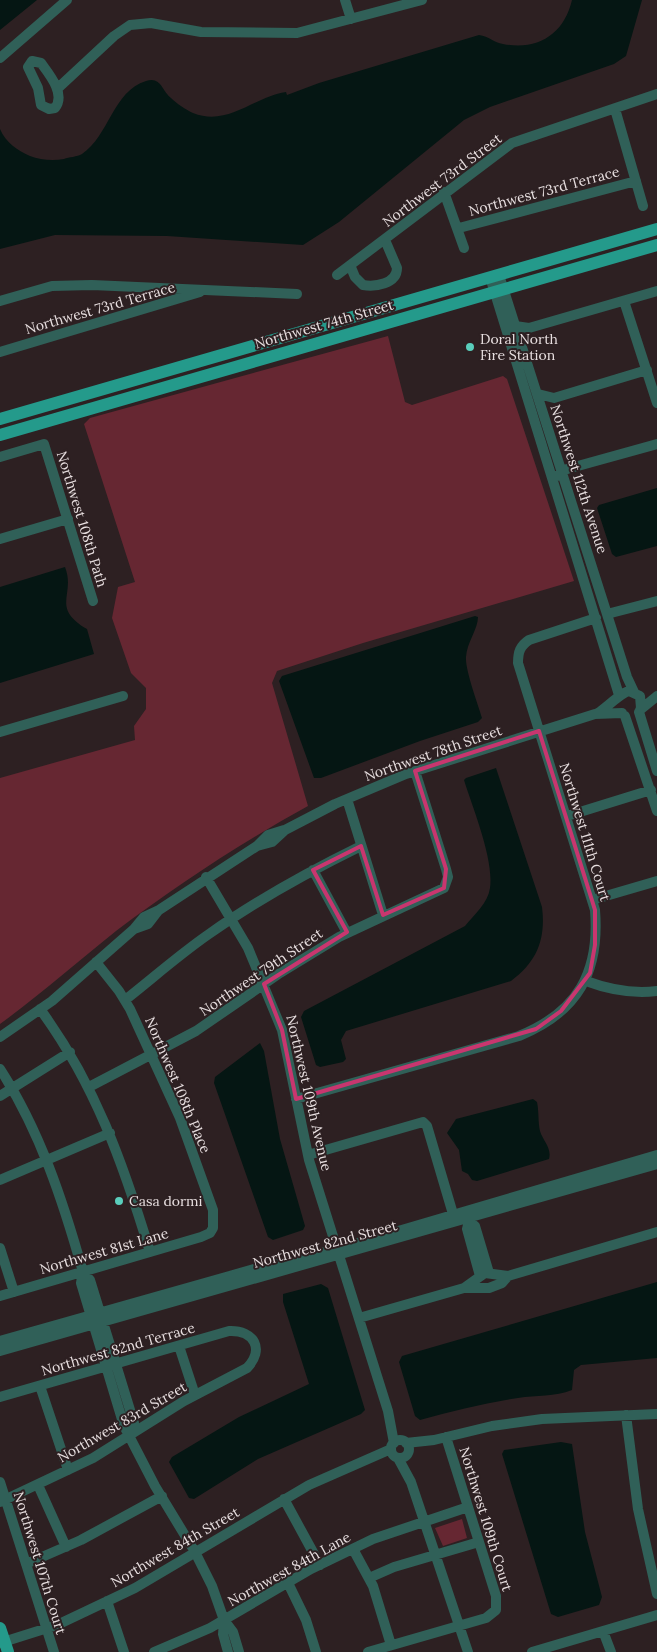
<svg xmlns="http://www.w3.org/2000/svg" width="657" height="1652" viewBox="0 0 657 1652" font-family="Lora,serif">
<rect width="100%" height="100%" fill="#2d2022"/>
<path fill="#662732" d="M 388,336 L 405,402 L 412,405 L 503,376 L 507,379 L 574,581 L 363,643 L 277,671 L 272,683 L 308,806 C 241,843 177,885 116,931 C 77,962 40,995 0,1024 L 0,778 L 135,740 L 134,726 L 146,709 L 146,688 L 131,673 L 112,618 L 118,587 L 135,582 L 84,424 L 90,418 Z
M 462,1519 L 467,1538 L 443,1546 L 435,1528 Z"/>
<path fill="#051613" d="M 0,0 L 37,0 L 0,30 Z
M 572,0 L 642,0 L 626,56 L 614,64 L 490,107 L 464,120 L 339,222 L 303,245 L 167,236 L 55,235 L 0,249 L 0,129 C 6,143 17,150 30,156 C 40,160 53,161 64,159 C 69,157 77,157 82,154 C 109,136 113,91 146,81 C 161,76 162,91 171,98 C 176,103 186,110 193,113 C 228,127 253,97 286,92 L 287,95 L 319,83 L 479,35 C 489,36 494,43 503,44 C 538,51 564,34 572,0 Z
M 657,488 L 657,546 L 616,557 L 612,554 L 597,508 L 599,505 Z
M 65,567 C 76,595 50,607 87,629 L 94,654 L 0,683 L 0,587 Z
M 475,616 L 478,617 C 478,629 467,642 466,657 C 465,670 478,704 482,718 L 478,722 L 420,741 L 321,778 L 314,778 L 279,681 L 282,676 Z
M 496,768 L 542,907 C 546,939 537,962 511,981 L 346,1031 L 341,1040 L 346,1059 L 343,1062 L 320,1067 L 316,1065 L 301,1017 L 304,1011 L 465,926 C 474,915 488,903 490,888 C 494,859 473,809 464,780 L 466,778 Z
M 260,1043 L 264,1051 L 280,1139 L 305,1226 L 303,1230 L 273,1240 L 268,1237 L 214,1083 L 215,1077 Z
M 533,1099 L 537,1102 C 539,1111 538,1123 540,1131 C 543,1141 552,1148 549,1159 L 477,1181 L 472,1180 L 468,1174 L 462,1171 L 459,1150 L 447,1133 L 456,1119 Z
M 657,1282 L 657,1358 L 581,1365 L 574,1370 L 572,1390 C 555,1397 536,1395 518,1398 C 485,1403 452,1411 420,1420 L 415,1416 L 399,1362 L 402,1356 Z
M 321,1284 L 328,1288 L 365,1410 L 361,1414 L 258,1459 L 194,1499 L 189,1498 L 169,1462 L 172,1457 L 239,1417 L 309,1384 L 283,1302 L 283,1294 Z
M 561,1442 L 572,1444 L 585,1532 L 602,1597 L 599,1605 L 558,1617 L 551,1614 L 502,1454 L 504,1450 Z"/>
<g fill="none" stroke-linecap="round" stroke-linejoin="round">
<path stroke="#306058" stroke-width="10" d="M 345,0 L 351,19
M 0,58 L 67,0
M 32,61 L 41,63 C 49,74 66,94 55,108 L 49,109 L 41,105 L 38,88 L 28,67 Z
M 57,89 L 114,36 L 130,25 L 151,23 L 201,32 L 297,33 L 422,0
M 615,109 L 643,206
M 444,192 L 464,248
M 459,228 L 636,181
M 350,265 L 355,277 L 363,285 C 375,287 397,284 397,268 L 385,240
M 337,275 L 512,143 L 657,94
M 499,275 L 627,677 L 634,692
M 490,277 L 619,695
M 0,301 L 52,286 L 92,285 L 297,294
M 624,301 L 657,403
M 515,326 L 529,328 L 657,291
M 0,352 L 200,292
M 538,394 L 554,398 L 647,370
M 0,457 L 44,444 L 93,601
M 557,476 L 567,469 L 657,444
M 0,539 L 68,519
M 607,614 L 657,601
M 640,710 L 657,696
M 639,712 L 657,771
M 598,713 C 607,707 622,692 629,691 L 640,696 L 641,708
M 625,716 L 657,811
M 0,732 L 123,696
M 347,799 L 383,915
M 567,816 L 651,790
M 257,846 L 268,835 L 284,830
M 313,870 L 347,933
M 206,877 L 248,948 L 282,1030 L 309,1160 L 388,1411 L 394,1443
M 592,900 L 657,881
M 134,929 L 148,924 L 158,911
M 586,981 C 610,990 632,994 657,991
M 125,1000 C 153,978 180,954 209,934 C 257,900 308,872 361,846
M 40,1009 C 95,1084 123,1163 150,1252
M 0,1037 L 52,1001 L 134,929 L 144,917 L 159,910 L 257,846 L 272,842 L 285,830 L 335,804 L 406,774 L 595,714 L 622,713
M 0,1069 C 40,1131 63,1201 83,1272 L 81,1283 L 124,1426 L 155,1486 L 195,1552 L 212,1586 L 224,1620 L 233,1632 L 239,1652
M 89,1087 L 196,1031 L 280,973 L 339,937 L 444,888 L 448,877 L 446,869 L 415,771
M 0,1096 L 70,1052
M 296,1099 L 519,1036 C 578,1012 600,972 595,910 L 518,663 C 518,652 520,646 529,640 L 596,618
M 308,1155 L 423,1122 L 427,1126 L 453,1214
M 0,1180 L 110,1133
M 466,1212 L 469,1221 L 467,1229 L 480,1276
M 469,1221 L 475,1226 L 489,1273
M 0,1248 L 14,1292
M 83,1272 L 90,1280 L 134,1423 L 130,1435
M 464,1288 L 485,1273 L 508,1276
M 0,1296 L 201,1237 L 210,1233 L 213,1228 L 213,1210 L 180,1118 L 130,1009 L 119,991 L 96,962
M 359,1318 L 464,1288 L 489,1288 L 502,1283 L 508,1276 L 657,1232
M 0,1341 L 258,1268 L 337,1249 L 657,1155
M 179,1346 L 195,1395
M 0,1351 L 657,1164
M 40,1386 L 68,1470
M 0,1397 L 229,1331 C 254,1330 265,1349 247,1368 L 184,1401 L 93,1458 L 0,1502
M 626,1415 L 638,1509 L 657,1594
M391 1449a9 9 0 1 1 18 0a9 9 0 1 1-18 0Z
M 406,1443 L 434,1440 L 492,1426 L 542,1419 L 657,1414
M 398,1458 L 411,1482 L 468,1652
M 0,1482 L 54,1652
M 38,1485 L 66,1547
M 284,1499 L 320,1565
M 353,1549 L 373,1586 L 391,1645
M 26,1564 L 81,1540 L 162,1496
M 369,1578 L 394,1567 L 479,1542
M 288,1583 L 306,1620 L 316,1652
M 107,1601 L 124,1652
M 224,1620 L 223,1634 L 228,1652
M 603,1631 L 611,1652
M 0,1643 L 57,1625 L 135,1588 L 309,1485 L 391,1449
M 154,1652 L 210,1628 L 311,1569 L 373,1539 L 468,1507
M 368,1652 L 486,1618 L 496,1610 L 496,1596 L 446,1437
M 532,1652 L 657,1615"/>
<path stroke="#249a8b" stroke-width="12" d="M 0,419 L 657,229
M 0,435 L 657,245
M 0,1628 L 8,1652"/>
</g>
<path fill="none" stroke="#c8366f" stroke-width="4" stroke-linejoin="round" d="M 539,731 L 595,910 L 595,945 L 590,973 L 561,1011 L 536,1029 L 296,1099 L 282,1030 L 264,984 L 347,932 L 313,870 L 361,846 L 383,915 L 444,888 L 446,869 L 415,771 Z"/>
<g fill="#5acebc" stroke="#2d2022" stroke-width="2">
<circle cx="470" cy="347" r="5"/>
<circle cx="119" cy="1201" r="5"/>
</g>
<g text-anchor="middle" stroke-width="4" stroke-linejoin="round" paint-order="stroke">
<g font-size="14" fill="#e8dfe0" stroke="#2d2022">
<text transform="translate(442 180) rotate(-37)" y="5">Northwest 73rd Street</text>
<text transform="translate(544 191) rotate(-15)" y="5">Northwest 73rd Terrace</text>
<text transform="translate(100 308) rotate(-16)" y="5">Northwest 73rd Terrace</text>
<text transform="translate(324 324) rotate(-16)" y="5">Northwest 74th Street</text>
<text transform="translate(579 479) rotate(72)" y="5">Northwest 112th Avenue</text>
<text transform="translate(82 519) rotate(73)" y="5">Northwest 108th Path</text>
<text transform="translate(433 753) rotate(-19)" y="5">Northwest 78th Street</text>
<text transform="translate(585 832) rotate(73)" y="5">Northwest 111th Court</text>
<text transform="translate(261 972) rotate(-34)" y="5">Northwest 79th Street</text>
<text transform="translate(178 1085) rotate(67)" y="5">Northwest 108th Place</text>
<text transform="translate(309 1093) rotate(77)" y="5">Northwest 109th Avenue</text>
<text transform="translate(325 1244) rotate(-15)" y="5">Northwest 82nd Street</text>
<text transform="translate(104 1251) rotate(-16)" y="5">Northwest 81st Lane</text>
<text transform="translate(118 1349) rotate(-16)" y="5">Northwest 82nd Terrace</text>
<text transform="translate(122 1422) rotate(-30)" y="5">Northwest 83rd Street</text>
<text transform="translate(486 1519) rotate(73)" y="5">Northwest 109th Court</text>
<text transform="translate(175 1547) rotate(-30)" y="5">Northwest 84th Street</text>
<text transform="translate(40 1563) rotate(73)" y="5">Northwest 107th Court</text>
<text transform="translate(289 1569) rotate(-29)" y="5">Northwest 84th Lane</text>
</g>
<g font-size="14" fill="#e8dfe0" stroke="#2d2022" text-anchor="start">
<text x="480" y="344">Doral North<tspan x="480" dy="16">Fire Station</tspan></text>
<text x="129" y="1206">Casa dormi</text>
</g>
</g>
</svg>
